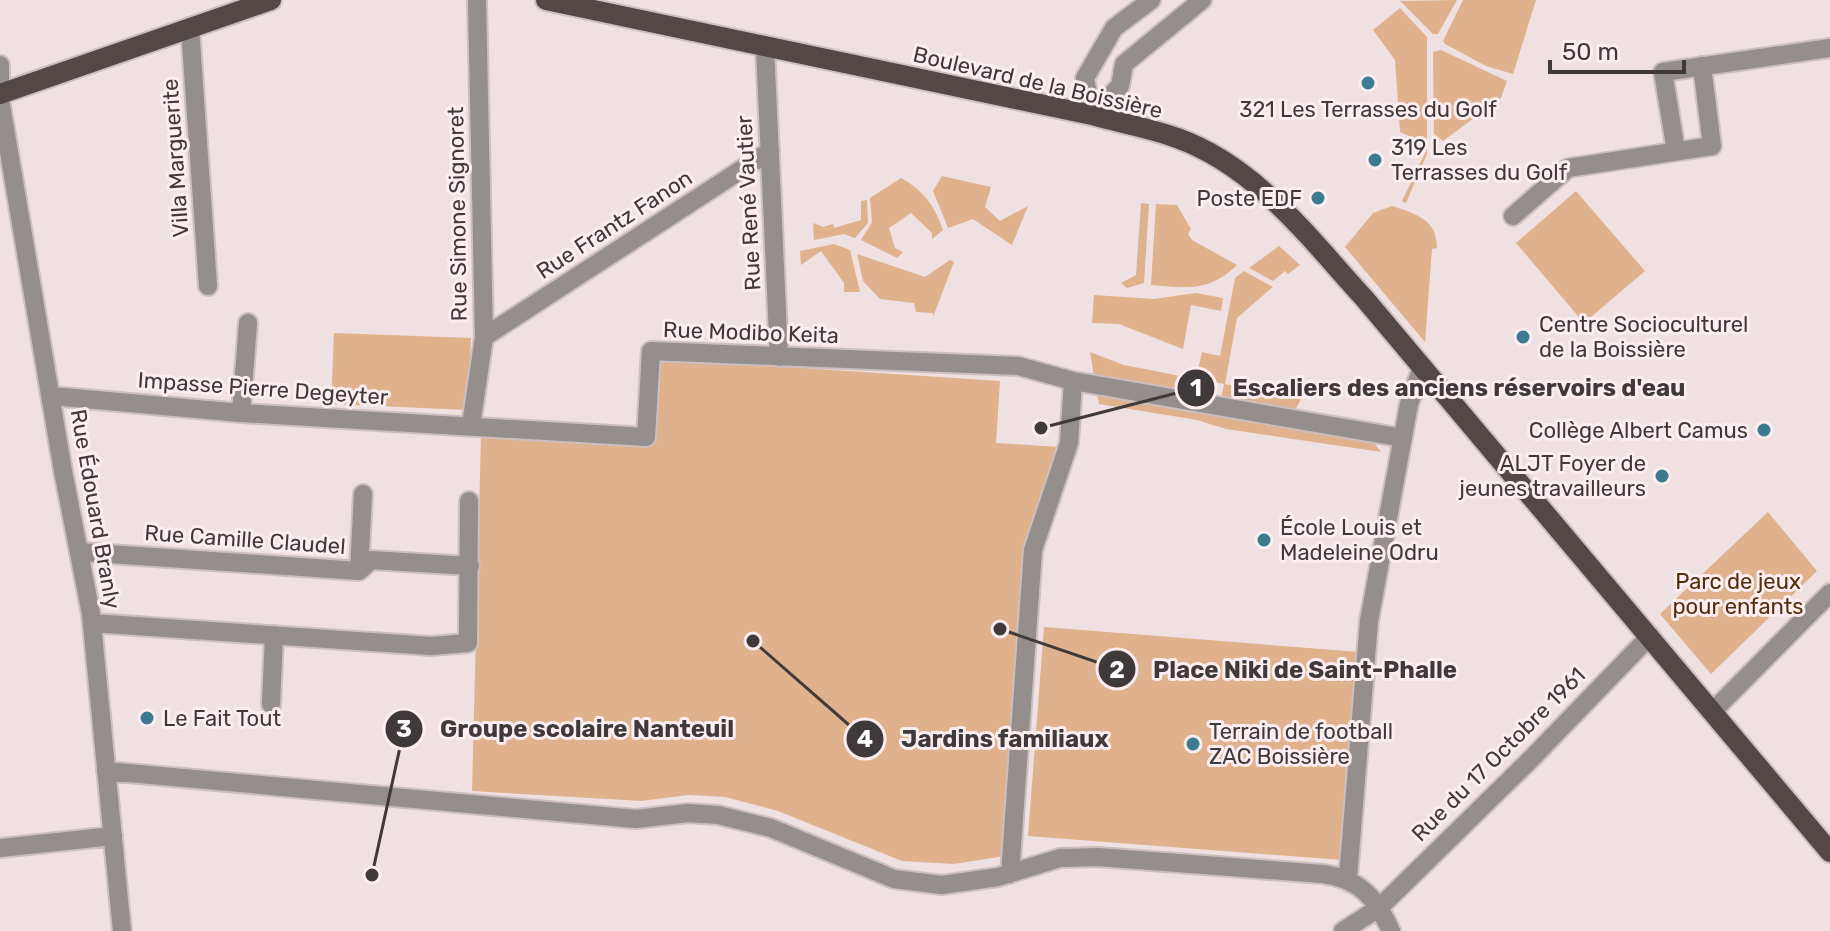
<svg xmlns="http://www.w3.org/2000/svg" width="1830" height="931" viewBox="0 0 1830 931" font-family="Rubik,sans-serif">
<rect width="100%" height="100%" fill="#efe0e2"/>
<path fill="#dfb28d" d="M 1457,0 L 1438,34 L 1433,34 L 1400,1 Z
M 1463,0 L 1536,0 L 1513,74 L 1486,66 L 1445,44 L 1443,41 Z
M 1400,8 L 1427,37 L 1427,154 L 1406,203 L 1402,201 L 1426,151 L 1422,142 L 1400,132 L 1395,60 L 1373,30 Z
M 1441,50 L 1507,81 L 1501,98 L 1443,141 L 1434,134 L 1433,52 Z
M 942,176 L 991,187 L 985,207 L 1000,221 L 1028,206 L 1012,245 L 973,219 L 948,228 L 933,191 Z
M 901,178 C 923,190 935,206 943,230 L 932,239 L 932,233 L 911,213 L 889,228 L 895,248 L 903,252 L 897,258 L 861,240 L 872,222 L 870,198 Z
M 1576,191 L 1645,271 L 1584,323 L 1516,243 Z
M 867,200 L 868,223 L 855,238 L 844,234 L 814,240 L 813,223 L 823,227 L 833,224 L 834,228 L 861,220 L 861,201 Z
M 1141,203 L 1149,204 L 1144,283 L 1127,288 L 1121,283 L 1136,275 Z
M 1156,204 L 1177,205 L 1191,229 L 1188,234 L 1192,240 L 1237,265 C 1209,292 1188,288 1151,285 Z
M 1392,206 C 1416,214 1437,219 1437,248 L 1432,249 L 1425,342 L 1345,247 L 1373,213 Z
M 834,244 L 850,250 L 860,292 L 844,292 L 844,283 L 821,251 L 801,265 L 800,251 Z
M 1279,246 L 1300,265 L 1288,274 L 1285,271 L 1273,281 L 1249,268 Z
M 857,254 L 925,277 L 950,260 L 954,262 L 933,317 L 933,313 L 916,312 L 914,303 L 880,299 L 863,281 Z
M 1244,271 L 1273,287 L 1237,318 L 1225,384 L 1301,399 L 1293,414 L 1221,400 L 1224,384 L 1197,379 L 1194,395 L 1094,376 L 1090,352 L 1124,365 L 1196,379 L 1202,352 L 1220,356 L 1235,278 Z
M 1196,293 L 1223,298 L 1221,311 L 1191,305 L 1183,349 L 1119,324 L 1092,323 L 1094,295 L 1154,299 Z
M 334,333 L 471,338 L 468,410 L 331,404 Z
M 654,358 L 1000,381 L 996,443 L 1061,447 L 1026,550 L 1005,856 L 954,864 L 902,861 L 778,811 L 725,797 L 689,795 L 641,801 L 472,791 L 481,435 L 651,444 Z
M 1104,391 L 1371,439 L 1381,452 L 1226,429 L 1197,420 L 1099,404 L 1097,394 Z
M 1768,512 L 1817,571 L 1711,674 L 1660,614 Z
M 1044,627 L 1359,652 L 1342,860 L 1028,836 Z"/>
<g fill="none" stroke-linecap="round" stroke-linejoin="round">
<g stroke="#ccbfc0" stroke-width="22">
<path id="minor" d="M 190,28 L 208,286
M 765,47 L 779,357
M 0,65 L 0,84
M 0,99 L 63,471 L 91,614 L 122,931
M 1092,115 L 1120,86 L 1124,64 L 1202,0
M 1092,115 L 1085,78 L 1114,28 L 1151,0
M 1676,151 L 1663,72 L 1830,48
M 1513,216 L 1568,168 L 1712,146 L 1702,66
M 484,337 L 770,151
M 52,396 L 241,413 L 646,437 L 651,351 L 1018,366 L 1073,381 L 1403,438
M 241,413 L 248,323
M 471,425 L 484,337 L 477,0
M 80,552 L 359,571 L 371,560 L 470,566
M 359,571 L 363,494
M 92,623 L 431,646 L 468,643 L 469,501
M 271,704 L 274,635
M 1713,711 L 1830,593
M 106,771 L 636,819 L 688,813 L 718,815 L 771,828 L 894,879 L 942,885 L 998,877 L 1060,858 L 1098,857 L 1323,874 C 1360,879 1376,898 1391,931
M 0,848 L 113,836
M 1010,874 L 1033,550 L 1069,443 L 1073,381
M 1348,877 L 1369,621 L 1409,404 L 1422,367
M 1343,931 L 1380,907 L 1532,758 L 1650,636"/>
</g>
<g stroke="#ccbfc0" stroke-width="24">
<path id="major" d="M 546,0 L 1092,115 C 1120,123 1150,128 1177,138 C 1256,166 1309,238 1364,298 L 1830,852
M 0,94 L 271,0"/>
</g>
<use href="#minor" stroke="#948e8c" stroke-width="18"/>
<use href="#major" stroke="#524846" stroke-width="20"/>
</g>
<g fill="#3c7a90" stroke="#fcedf0" stroke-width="3">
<circle cx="1368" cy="83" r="8"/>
<circle cx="1375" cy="160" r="8"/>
<circle cx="1318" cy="198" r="8"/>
<circle cx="1523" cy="337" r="8"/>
<circle cx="1764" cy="430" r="8"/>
<circle cx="1662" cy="476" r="8"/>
<circle cx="1264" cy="540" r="8"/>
<circle cx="147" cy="718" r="8"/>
<circle cx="1193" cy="744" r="8"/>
</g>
<g text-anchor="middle" stroke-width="6" stroke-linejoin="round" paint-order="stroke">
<g font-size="22" fill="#3f393a" stroke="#fcedf0">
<text transform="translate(1038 82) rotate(13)" y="8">Boulevard de la Boissière</text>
<text transform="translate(175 158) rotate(-94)" y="8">Villa Marguerite</text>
<text transform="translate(748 203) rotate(-93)" y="8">Rue René Vautier</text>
<text transform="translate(457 214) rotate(-91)" y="8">Rue Simone Signoret</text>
<text transform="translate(614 224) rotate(-33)" y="8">Rue Frantz Fanon</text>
<text transform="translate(751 332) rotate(2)" y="8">Rue Modibo Keita</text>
<text transform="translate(263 388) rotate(4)" y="8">Impasse Pierre Degeyter</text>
<text transform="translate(96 509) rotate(80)" y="8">Rue Édouard Branly</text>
<text transform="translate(245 539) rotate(4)" y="8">Rue Camille Claudel</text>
<text transform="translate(1498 754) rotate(-45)" y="8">Rue du 17 Octobre 1961</text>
</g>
<g font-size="22" fill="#3f393a" stroke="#fcedf0" text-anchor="start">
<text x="1368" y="117" text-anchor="middle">321 Les Terrasses du Golf</text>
<text x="1391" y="155">319 Les<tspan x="1391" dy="25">Terrasses du Golf</tspan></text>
<text x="1302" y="206" text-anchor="end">Poste EDF</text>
<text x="1539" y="332">Centre Socioculturel<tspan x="1539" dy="25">de la Boissière</tspan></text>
<text x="1748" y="438" text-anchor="end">Collège Albert Camus</text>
<text x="1646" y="471" text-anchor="end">ALJT Foyer de<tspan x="1646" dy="25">jeunes travailleurs</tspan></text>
<text x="1280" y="535">École Louis et<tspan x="1280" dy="25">Madeleine Odru</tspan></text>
<text x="163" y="726">Le Fait Tout</text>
<text x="1209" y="739">Terrain de football<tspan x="1209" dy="25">ZAC Boissière</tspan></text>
</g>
<g font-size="22" fill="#532e09" stroke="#fcedf0">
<text x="1738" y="589">Parc de jeux<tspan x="1738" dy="25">pour enfants</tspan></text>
</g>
</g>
<path fill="none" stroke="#3f393a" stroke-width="3" d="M1041 428L1196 388M1000 629L1117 669M372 875L404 729M753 641L865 739"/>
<g fill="#3f393a" stroke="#fcedf0" stroke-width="3">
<circle cx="1041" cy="428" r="8"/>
<circle cx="1000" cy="629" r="8"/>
<circle cx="372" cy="875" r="8"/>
<circle cx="753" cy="641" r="8"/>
<circle cx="1196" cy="388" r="20"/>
<circle cx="1117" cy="669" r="20"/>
<circle cx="404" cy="729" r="20"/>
<circle cx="865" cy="739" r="20"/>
</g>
<g font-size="24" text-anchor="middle" font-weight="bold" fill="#fff">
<text x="1196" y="396">1</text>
<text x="1117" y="678">2</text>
<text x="404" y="737">3</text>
<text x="865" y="747">4</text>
</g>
<g font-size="24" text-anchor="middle" font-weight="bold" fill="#3f393a" stroke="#fcedf0" stroke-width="6" stroke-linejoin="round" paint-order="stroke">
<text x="1459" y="396">Escaliers des anciens réservoirs d'eau</text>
<text x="1305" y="678">Place Niki de Saint-Phalle</text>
<text x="587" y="737">Groupe scolaire Nanteuil</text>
<text x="1005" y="747">Jardins familiaux</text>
</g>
<path d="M1550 60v12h134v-12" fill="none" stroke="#3f393a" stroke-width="4"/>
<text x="1562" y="60" font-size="24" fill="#3f393a" stroke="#fcedf0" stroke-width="6" paint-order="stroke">50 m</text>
</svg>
